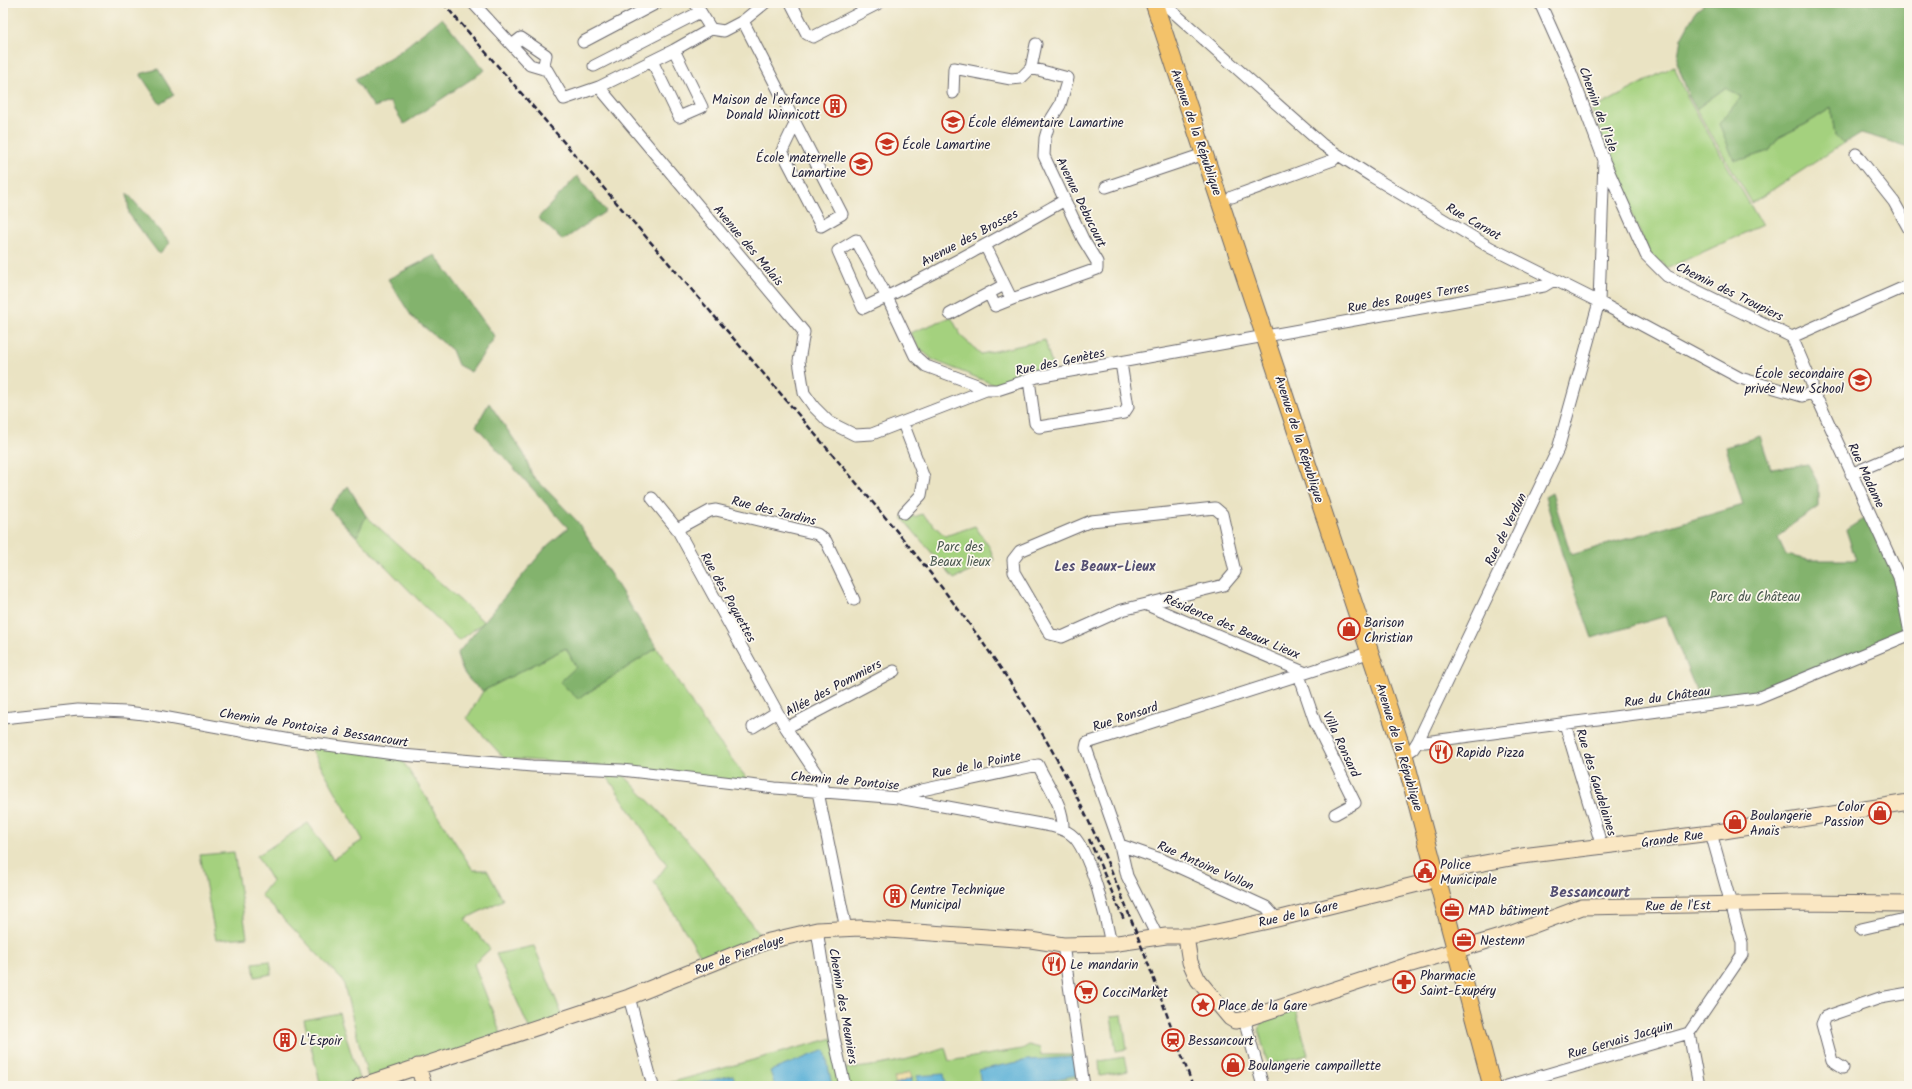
<svg xmlns="http://www.w3.org/2000/svg" width="1912" height="1089" viewBox="0 0 1912 1089" font-family="Kalam,sans-serif">
<rect width="100%" height="100%" fill="#fbf7ec"/>
<filter id="ink" filterUnits="userSpaceOnUse"><feTurbulence type="fractalNoise" baseFrequency=".025" numOctaves="2"/><feDisplacementMap in="SourceGraphic" scale="8" xChannelSelector="R" yChannelSelector="G"/><feConvolveMatrix kernelMatrix="1 2 1 2 8 2 1 2 1" color-interpolation-filters="sRGB"/></filter>
<filter id="wash" filterUnits="userSpaceOnUse"><feTurbulence type="fractalNoise" baseFrequency=".012" numOctaves="4" result="noise"/><feDisplacementMap in="SourceGraphic" scale="16" xChannelSelector="R" yChannelSelector="G"/><feGaussianBlur stdDeviation="0.9" result="paint"/><feColorMatrix in="noise" values="0 0 0 0 0 0 0 0 0 0 0 0 0 0 0 0 0 1.4 0 .05"/><feComposite in="paint" operator="in"/></filter>
<g filter="url(#wash)">
<rect width="100%" height="100%" fill="#eae3c3"/>
<path fill="#a4d17e" stroke="#637a5c" d="M 1674,66 L 1687,97 L 1762,225 L 1666,269 L 1663,262 L 1660,263 L 1650,254 L 1613,175 L 1615,170 L 1592,110 Z
M 1725,88 L 1741,97 L 1769,151 L 1779,137 L 1806,124 L 1831,108 L 1835,136 L 1843,144 L 1752,203 L 1696,109 Z
M 951,317 L 962,337 L 981,354 L 1045,340 L 1052,366 L 995,385 L 933,360 L 919,348 L 910,333 Z
M 348,486 L 366,516 L 484,622 L 459,641 L 329,509 Z
M 906,514 L 914,517 L 922,514 L 945,536 L 975,526 L 990,548 L 994,560 L 954,579 L 902,518 Z
M 566,648 L 576,667 L 578,699 L 657,648 L 702,720 L 751,784 L 616,767 L 699,853 L 765,942 L 708,967 L 654,882 L 667,865 L 600,766 L 504,758 L 467,718 L 483,691 Z
M 313,740 L 402,760 L 473,870 L 487,870 L 503,900 L 465,919 L 490,949 L 474,964 L 503,1039 L 368,1078 L 343,981 L 261,895 L 272,881 L 257,856 L 308,823 L 333,859 L 363,840 L 312,750 Z
M 234,852 L 247,937 L 216,940 L 200,855 Z
M 534,946 L 563,1017 L 530,1030 L 496,954 Z
M 270,961 L 272,974 L 255,977 L 253,963 Z
M 1296,1010 L 1308,1055 L 1268,1065 L 1259,1032 L 1261,1021 Z
M 339,1013 L 359,1079 L 335,1086 L 321,1086 L 304,1020 Z
M 1122,1015 L 1127,1049 L 1116,1051 L 1111,1016 Z
M 837,1037 L 841,1069 C 877,1067 911,1060 945,1048 L 949,1061 L 1022,1049 L 1029,1045 L 1040,1048 L 1041,1055 L 1075,1055 L 1077,1077 L 1045,1086 L 658,1086 Z
M 1125,1057 L 1128,1071 L 1100,1076 L 1099,1061 Z"/>
<path fill="#83b36d" stroke="#526a54" d="M 1706,3 L 1909,3 L 1909,147 L 1861,133 L 1843,144 L 1835,136 L 1831,108 L 1806,124 L 1779,137 L 1769,151 L 1744,159 L 1734,160 L 1719,124 L 1741,97 L 1725,88 L 1696,109 L 1689,97 L 1677,62 L 1681,38 L 1696,11 Z
M 442,18 L 485,70 L 404,124 L 390,102 L 374,107 L 355,79 L 399,52 Z
M 158,69 L 174,95 L 160,104 L 140,74 Z
M 577,176 L 606,211 L 563,240 L 538,218 Z
M 127,193 L 170,243 L 159,254 L 129,214 Z
M 435,255 L 495,337 L 471,372 L 458,365 L 452,350 L 412,317 L 388,279 Z
M 489,403 L 524,454 L 532,475 L 577,521 L 657,648 L 578,699 L 560,682 L 576,667 L 566,648 L 483,691 C 467,680 462,673 457,654 L 547,546 L 568,528 L 476,426 Z
M 1760,436 L 1771,469 L 1808,464 L 1818,482 L 1818,507 L 1790,526 L 1778,538 L 1786,555 L 1809,560 L 1856,560 L 1846,530 L 1871,514 L 1899,577 L 1909,635 L 1757,698 L 1702,705 L 1666,616 L 1592,638 L 1563,557 L 1545,497 L 1552,493 L 1571,555 L 1743,505 L 1726,447 Z
M 348,486 L 366,516 L 357,536 L 329,509 Z"/>
<path fill="#eeda9e" stroke="#887e6c" d="M 910,1072 L 912,1078 L 896,1084 L 894,1078 Z"/>
<path fill="#5ab0d7" stroke="#3e6989" d="M 825,1050 L 832,1086 L 775,1086 L 770,1071 Z
M 1075,1057 L 1076,1075 L 1021,1086 L 981,1086 L 979,1070 L 1028,1060 Z
M 944,1074 L 946,1086 L 917,1086 L 917,1076 Z
M 733,1075 L 736,1086 L 685,1086 Z
M 912,1078 L 912,1086 L 891,1086 Z"/>
</g>
<g filter="url(#ink)">
<g fill="none" stroke-linecap="round" stroke-linejoin="round">
<g stroke="#68666b" stroke-width="13">
<path id="street" d="M 473,3 L 530,65 L 547,70 L 564,99 L 599,87 L 674,50 L 711,29 L 724,31 L 743,21 L 765,3
M 695,3 L 711,29
M 791,3 L 807,34 L 813,37 L 879,3
M 1163,3 L 1323,145 L 1371,176 L 1491,248 L 1599,302 L 1740,378 L 1802,396 L 1812,393
M 743,21 L 842,214 L 821,226 L 782,151 L 795,124
M 583,42 L 657,3
M 512,45 L 521,38 L 546,55 L 543,69
M 652,61 L 679,117 L 702,107 L 674,50
M 594,66 L 700,12
M 599,87 L 804,332 L 799,361 L 804,393 L 814,407 L 829,422 L 855,435 L 872,434 L 986,390 L 997,390 L 1037,377 L 1544,286 L 1554,280
M 953,93 L 954,68 L 1011,79 L 1021,78 L 1031,68
M 1856,154 L 1894,202 L 1909,229
M 1605,163 L 1646,255 L 1667,276 L 1792,337
M 1106,187 L 1204,154
M 1232,197 L 1333,160 L 1338,155
M 985,245 L 1010,296 L 1015,298 L 1097,269 L 1097,262 L 1083,239 L 1044,156 L 1045,138 L 1050,121 L 1060,105 L 1068,78 L 1031,68 L 1036,44
M 989,293 L 995,306 L 1015,298
M 950,314 L 1004,285
M 1792,337 L 1812,384 L 1812,393 L 1820,404 L 1899,577 L 1909,628
M 1792,337 L 1909,285
M 1029,380 L 1035,423 L 1039,427 L 1124,413 L 1128,407 L 1121,363
M 986,390 L 977,385 L 926,366 L 915,356 L 887,297 L 856,240 L 838,251 L 863,308 C 932,276 998,238 1065,200
M 903,423 L 924,478 L 921,495 L 904,513
M 1851,474 L 1909,449
M 652,498 L 677,529 L 786,728 L 820,779 L 825,792
M 1215,508 L 1222,514 L 1235,572 L 1224,585 L 1122,610 L 1062,637 L 1050,634 L 1014,572 L 1013,560 L 1020,551 L 1091,521 Z
M 677,529 L 710,511 L 716,510 L 817,534 L 826,541 L 854,600
M 1147,605 L 1306,673
M 1299,675 L 1315,722 L 1355,803 L 1335,814
M 3,718 L 78,710 L 126,712 L 152,715 L 290,740 L 402,755 L 532,766 L 622,770 L 775,788 L 899,798 L 1051,826 C 1059,828 1069,831 1075,838 C 1092,859 1106,917 1111,944
M 1565,724 L 1602,847
M 753,727 L 777,712
M 786,728 L 894,671
M 1418,741 L 1425,742 L 1757,698 L 1909,635
M 1404,755 L 1413,749 L 1418,741 L 1558,449 L 1599,302 L 1604,160 L 1570,70 L 1540,3
M 818,792 L 846,929
M 901,797 L 922,790 L 1038,765 C 1048,786 1064,806 1063,829
M 1120,845 L 1163,860 L 1266,907 L 1277,919
M 1861,929 L 1909,918
M 817,930 L 834,1038 L 845,1086
M 1158,938 L 1127,876 L 1120,845 L 1086,748 L 1087,743 L 1371,652
M 1063,945 L 1084,1086
M 629,997 L 653,1086
M 1248,1018 L 1246,1026 L 1263,1086
M 1689,1033 L 1699,1086
M 1843,1068 L 1832,1061 L 1822,1024 L 1825,1017 L 1880,998 L 1909,993
M 1507,1086 L 1689,1033 L 1742,955 L 1742,943 L 1711,833"/>
</g>
<g stroke="#68666b" stroke-width="17">
<path id="secondary" d="M 1186,937 L 1190,962 L 1198,980 L 1230,1018 L 1235,1021 L 1242,1020 L 1411,964 L 1510,934 L 1582,907 L 1793,903 L 1909,904
M 418,1066 L 424,1086
M 360,1086 L 629,997 L 765,942 L 817,930 L 860,928 L 1031,940 L 1063,945 L 1111,944 L 1166,936 L 1198,936 L 1277,919 L 1426,882 L 1443,874 L 1468,866 L 1522,856 L 1711,833 L 1909,802"/>
</g>
<g stroke="#68666b" stroke-width="19">
<path id="primary" d="M 1154,3 L 1404,755 L 1492,1086"/>
</g>
<use href="#street" stroke="#fff" stroke-width="11"/>
<use href="#secondary" stroke="#fae7c3" stroke-width="15"/>
<use href="#primary" stroke="#f3c26a" stroke-width="17"/>
<path stroke="#22223b" stroke-width="2.5" stroke-dasharray="6 3" stroke-linecap="butt" d="M 443,3 C 561,139 680,275 797,413 C 892,525 990,636 1060,765 C 1116,867 1153,978 1193,1086
M 1089,839 L 1124,920"/>
</g>
</g>
<defs>
<g id="building-ring" transform="scale(1.15)"><circle r="9.5" fill="#fbf7ec" stroke="#c8321e" stroke-width="1.5"/><path d="M-4-6H4V6H1V3H-1V6H-4ZM-2.5-4.3h1.7v1.8h-1.7ZM.8-4.3h1.7v1.8H.8ZM-2.5-1h1.7V.8h-1.7ZM.8-1h1.7V.8H.8Z" fill="#c8321e"/></g>
<g id="school-ring" transform="scale(1.15)"><circle r="9.5" fill="#fbf7ec" stroke="#c8321e" stroke-width="1.5"/><path d="M0-5L7-2L0 1L-7-2ZM-4 1L0 2.5L4 1V4Q0 6-4 4Z" fill="#c8321e"/></g>
<g id="shop-ring" transform="scale(1.15)"><circle r="9.5" fill="#fbf7ec" stroke="#c8321e" stroke-width="1.5"/><path d="M-5-2.5h2.3a2.7 3.5 0 0 1 5.4 0H5L5.5 6h-11ZM-1.5-2.5h3a1.5 2.3 0 0 0-3 0Z" fill="#c8321e"/></g>
<g id="restaurant-ring" transform="scale(1.15)"><circle r="9.5" fill="#fbf7ec" stroke="#c8321e" stroke-width="1.5"/><path d="M-5-6h1v4h1v-4h1v4h1v-4h1v5L-1.5 .5V6h-2V.5L-5-1ZM5-6V6H3V1.5H1.5Q1.5-4 5-6Z" fill="#c8321e"/></g>
<g id="civic-ring" transform="scale(1.15)"><circle r="9.5" fill="#fbf7ec" stroke="#c8321e" stroke-width="1.5"/><path d="M-.6-6.5H3V-4.5H.6V-3L4-1V1h2V6H-6V1h2V-1L-.6-3ZM-1.2 2.5V6h2.4V2.5Z" fill="#c8321e"/></g>
<g id="office-ring" transform="scale(1.15)"><circle r="9.5" fill="#fbf7ec" stroke="#c8321e" stroke-width="1.5"/><path d="M-6-3h4V-5.5h4V-3h4V5H-6ZM-1-4.5V-3h2v-1.5ZM-6 0V1H6V0Z" fill="#c8321e"/></g>
<g id="pharmacy-ring" transform="scale(1.15)"><circle r="9.5" fill="#fbf7ec" stroke="#c8321e" stroke-width="1.5"/><path d="M-2-6h4v4h4v4h-4v4h-4v-4h-4v-4h4Z" fill="#c8321e"/></g>
<g id="supermarket-ring" transform="scale(1.15)"><circle r="9.5" fill="#fbf7ec" stroke="#c8321e" stroke-width="1.5"/><path d="M-6-5.5h2.5l.6 2H6L4.5 2H-2.5L-4.4-4H-6ZM-1.5 3.2a1.3 1.3 0 1 0 .1 0ZM3 3.2a1.3 1.3 0 1 0 .1 0Z" fill="#c8321e"/></g>
<g id="sight-ring" transform="scale(1.15)"><circle r="9.5" fill="#fbf7ec" stroke="#c8321e" stroke-width="1.5"/><path d="M0-6L1.8-2.2L6-1.7L2.9 1.2L3.7 5.4L0 3.3L-3.7 5.4L-2.9 1.2L-6-1.7L-1.8-2.2Z" fill="#c8321e"/></g>
<g id="station-ring" transform="scale(1.15)"><circle r="9.5" fill="#fbf7ec" stroke="#c8321e" stroke-width="1.5"/><path d="M-3-6H3Q5-6 5-4V2Q5 4 3 4L4.5 6H3L1.5 4h-3L-3 6H-4.5L-3 4Q-5 4-5 2V-4Q-5-6-3-6ZM-3.5-4v3h7v-3ZM-3.5 1v1.5H-2V1ZM2 1v1.5H3.5V1Z" fill="#c8321e"/></g>
</defs>
<g fill-rule="evenodd">
<use href="#building-ring" x="835" y="106"/>
<use href="#school-ring" x="953" y="122"/>
<use href="#school-ring" x="887" y="144"/>
<use href="#school-ring" x="861" y="164"/>
<use href="#school-ring" x="1860" y="380"/>
<use href="#shop-ring" x="1349" y="629"/>
<use href="#restaurant-ring" x="1441" y="752"/>
<use href="#shop-ring" x="1880" y="813"/>
<use href="#shop-ring" x="1735" y="822"/>
<use href="#civic-ring" x="1425" y="871"/>
<use href="#building-ring" x="895" y="896"/>
<use href="#office-ring" x="1452" y="910"/>
<use href="#office-ring" x="1464" y="940"/>
<use href="#restaurant-ring" x="1054" y="964"/>
<use href="#pharmacy-ring" x="1404" y="982"/>
<use href="#supermarket-ring" x="1086" y="992"/>
<use href="#sight-ring" x="1203" y="1005"/>
<use href="#building-ring" x="285" y="1040"/>
<use href="#station-ring" x="1173" y="1040"/>
<use href="#shop-ring" x="1233" y="1065"/>
</g>
<g text-anchor="middle" stroke-width="3.5" stroke-linejoin="round" paint-order="stroke">
<g font-size="13" fill="#22223b" stroke="#fbf7ec" text-anchor="start">
<text x="820" y="104" text-anchor="end">Maison de l'enfance<tspan x="820" dy="15">Donald Winnicott</tspan></text>
<text x="968" y="127">École élémentaire Lamartine</text>
<text x="902" y="149">École Lamartine</text>
<text x="846" y="162" text-anchor="end">École maternelle<tspan x="846" dy="15">Lamartine</tspan></text>
<text x="1844" y="378" text-anchor="end">École secondaire<tspan x="1844" dy="15">privée New School</tspan></text>
<text x="1364" y="627">Barison<tspan x="1364" dy="15">Christian</tspan></text>
<text x="1456" y="757">Rapido Pizza</text>
<text x="1864" y="811" text-anchor="end">Color<tspan x="1864" dy="15">Passion</tspan></text>
<text x="1750" y="820">Boulangerie<tspan x="1750" dy="15">Anaïs</tspan></text>
<text x="1440" y="869">Police<tspan x="1440" dy="15">Municipale</tspan></text>
<text x="910" y="894">Centre Technique<tspan x="910" dy="15">Municipal</tspan></text>
<text x="1468" y="915">MAD bâtiment</text>
<text x="1480" y="945">Nestenn</text>
<text x="1070" y="969">Le mandarin</text>
<text x="1420" y="980">Pharmacie<tspan x="1420" dy="15">Saint-Exupéry</tspan></text>
<text x="1102" y="997">CocciMarket</text>
<text x="1218" y="1010">Place de la Gare</text>
<text x="300" y="1045">L'Espoir</text>
<text x="1188" y="1045">Bessancourt</text>
<text x="1248" y="1070">Boulangerie campaillette</text>
</g>
<g font-size="13" fill="#22223b" stroke="#fbf7ec">
<text transform="translate(1599 109) rotate(70)" y="5">Chemin de l’Isle</text>
<text transform="translate(1197 132) rotate(71)" y="5">Avenue de la République</text>
<text transform="translate(1082 202) rotate(64)" y="5">Avenue Debucourt</text>
<text transform="translate(1474 221) rotate(30)" y="5">Rue Carnot</text>
<text transform="translate(969 237) rotate(-28)" y="5">Avenue des Brosses</text>
<text transform="translate(749 245) rotate(50)" y="5">Avenue des Malais</text>
<text transform="translate(1730 291) rotate(26)" y="5">Chemin des Troupiers</text>
<text transform="translate(1408 297) rotate(-10)" y="5">Rue des Rouges Terres</text>
<text transform="translate(1060 361) rotate(-12)" y="5">Rue des Genètes</text>
<text transform="translate(1300 439) rotate(72)" y="5">Avenue de la République</text>
<text transform="translate(1867 475) rotate(65)" y="5">Rue Madame</text>
<text transform="translate(774 510) rotate(14)" y="5">Rue des Jardins</text>
<text transform="translate(1505 529) rotate(-64)" y="5">Rue de Verdun</text>
<text transform="translate(729 597) rotate(61)" y="5">Rue des Poquettes</text>
<text transform="translate(1232 626) rotate(23)" y="5">Résidence des Beaux Lieux</text>
<text transform="translate(833 687) rotate(-28)" y="5">Allée des Pommiers</text>
<text transform="translate(1667 696) rotate(-8)" y="5">Rue du Château</text>
<text transform="translate(1125 716) rotate(-18)" y="5">Rue Ronsard</text>
<text transform="translate(314 727) rotate(9)" y="5">Chemin de Pontoise à Bessancourt</text>
<text transform="translate(1342 744) rotate(65)" y="5">Villa Ronsard</text>
<text transform="translate(1400 747) rotate(73)" y="5">Avenue de la République</text>
<text transform="translate(976 764) rotate(-12)" y="5">Rue de la Pointe</text>
<text transform="translate(845 780) rotate(5)" y="5">Chemin de Pontoise</text>
<text transform="translate(1597 782) rotate(73)" y="5">Rue des Gaudelaines</text>
<text transform="translate(1672 838) rotate(-8)" y="5">Grande Rue</text>
<text transform="translate(1206 865) rotate(24)" y="5">Rue Antoine Vollon</text>
<text transform="translate(1678 905) rotate(-1)" y="5">Rue de l'Est</text>
<text transform="translate(1298 913) rotate(-13)" y="5">Rue de la Gare</text>
<text transform="translate(739 954) rotate(-20)" y="5">Rue de Pierrelaye</text>
<text transform="translate(844 1006) rotate(80)" y="5">Chemin des Meuniers</text>
<text transform="translate(1620 1039) rotate(-16)" y="5">Rue Gervais Jacquin</text>
</g>
<g font-size="13" fill="#49574f" stroke="#fbf7ec">
<text x="960" y="551">Parc des<tspan x="960" dy="15">Beaux lieux</tspan></text>
<text x="1755" y="601">Parc du Château</text>
</g>
<g font-size="14" font-weight="bold" fill="#544f72" stroke="#fbf7ec">
<text x="1105" y="571">Les Beaux-Lieux</text>
</g>
<g font-size="15" font-weight="bold" fill="#544f72" stroke="#fbf7ec">
<text x="1590" y="897">Bessancourt</text>
</g>
</g>
<rect width="1912" height="1089" fill="none" stroke="#fbf7ec" stroke-width="16"/>
</svg>
